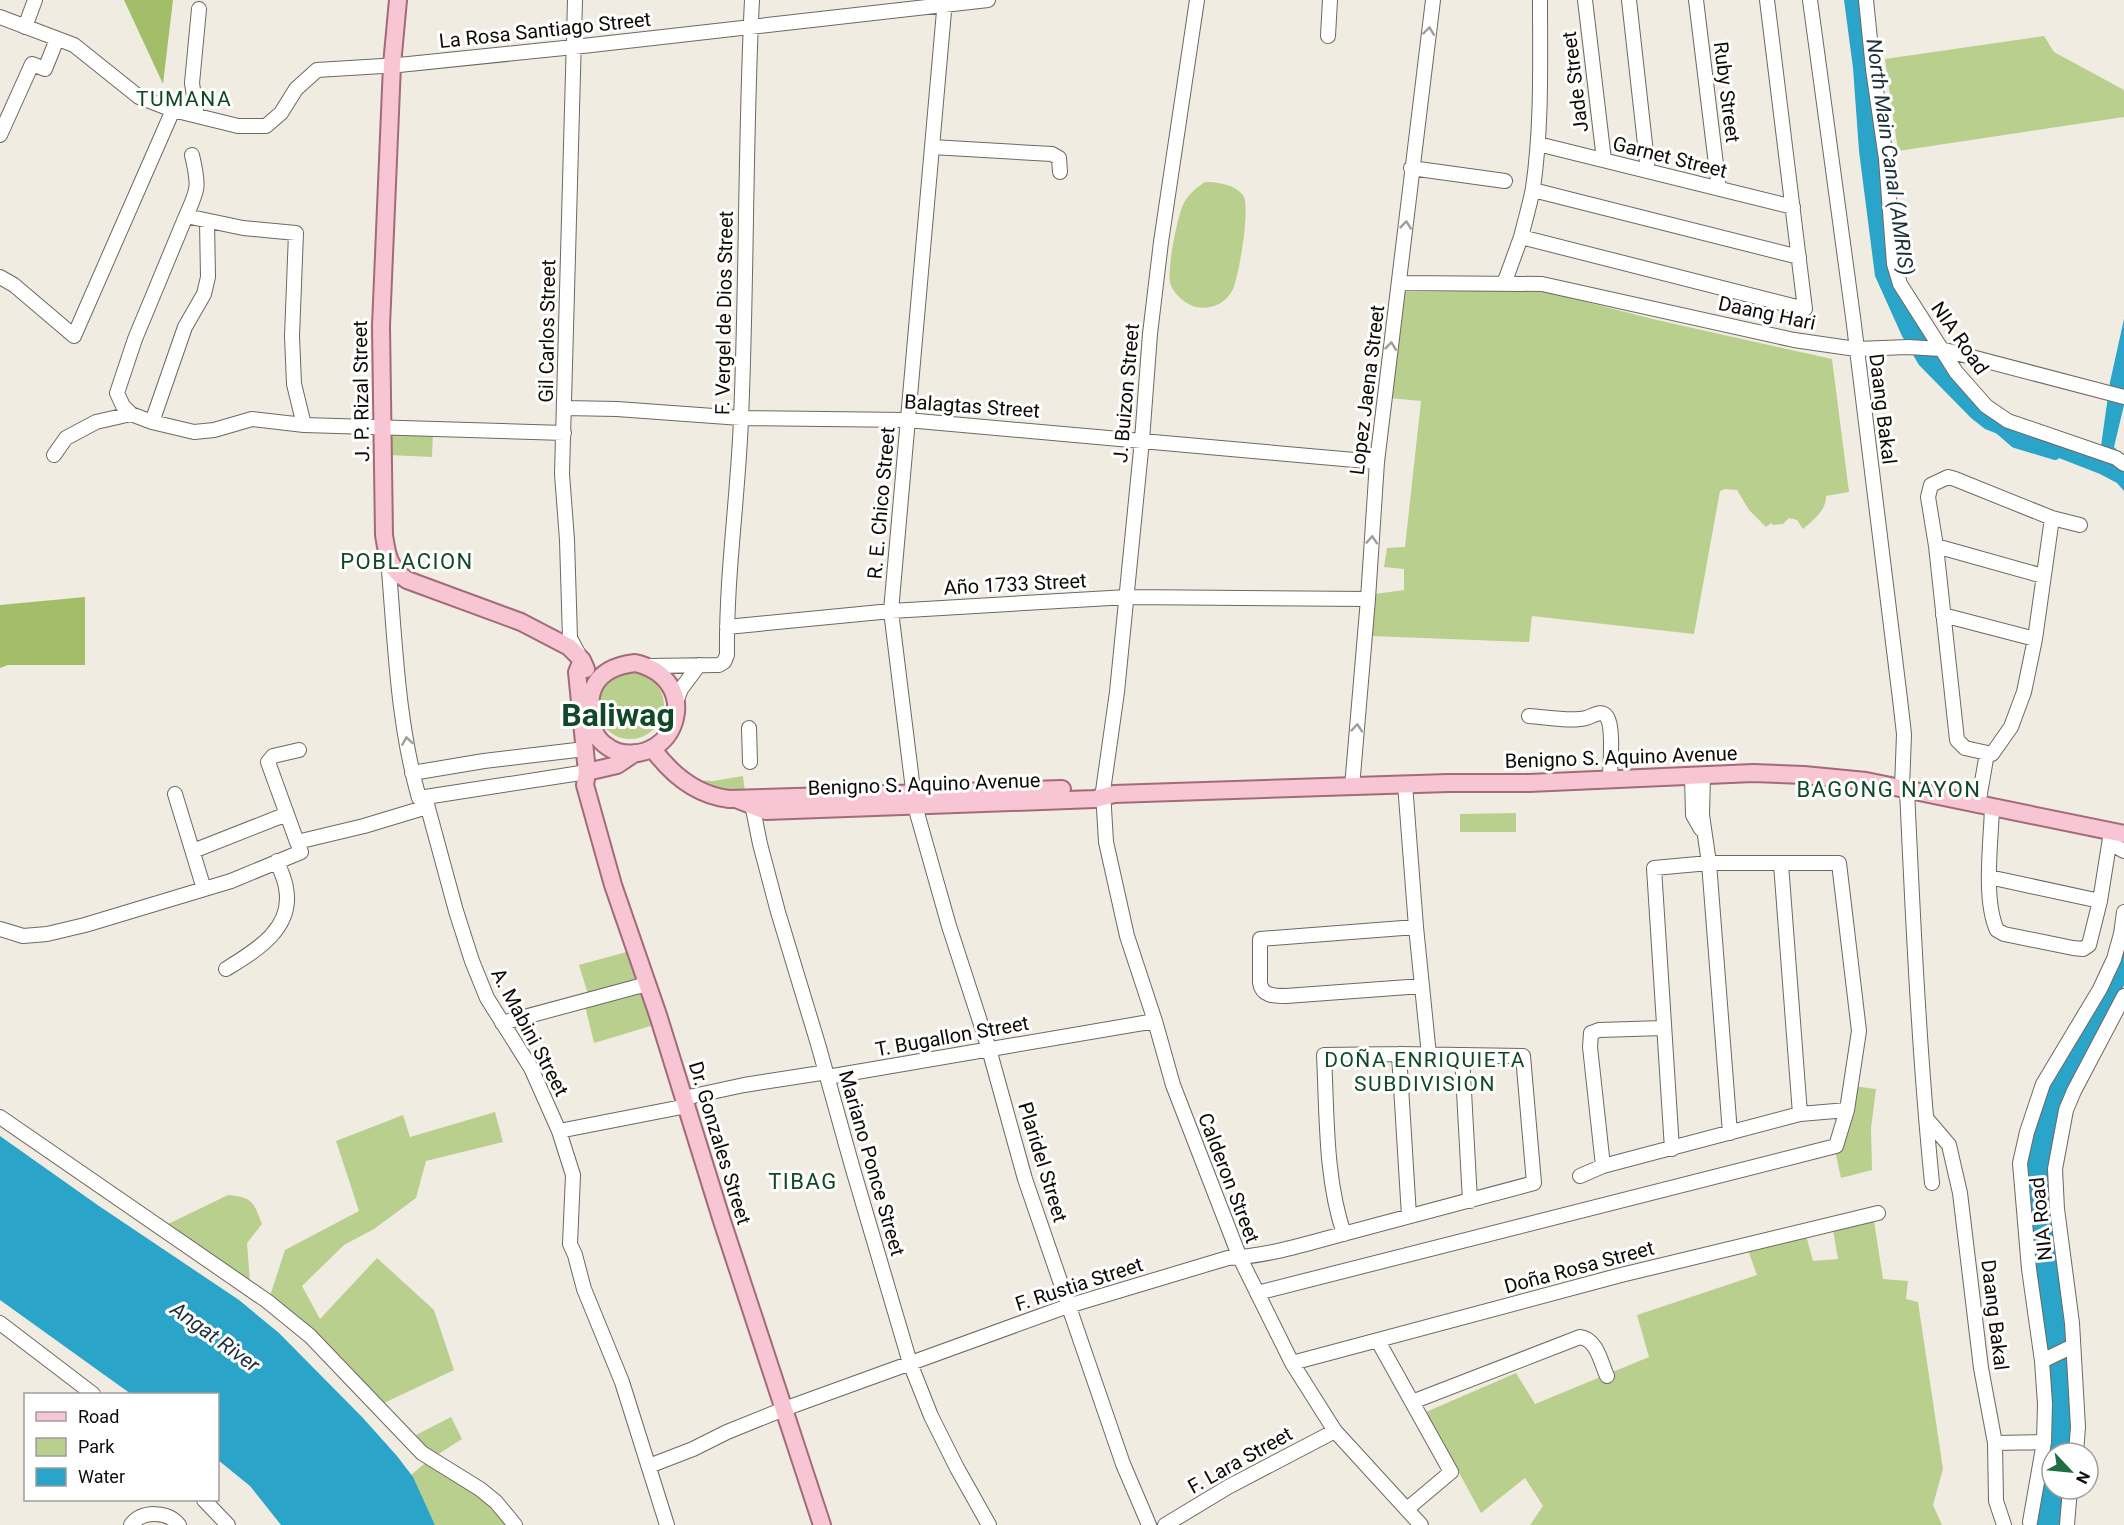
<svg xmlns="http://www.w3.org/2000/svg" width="2124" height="1525" viewBox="0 0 2124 1525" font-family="Roboto,sans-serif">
<rect width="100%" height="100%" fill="#f1ece2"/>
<path fill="#b9cf8d" d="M 2044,36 L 2054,52 L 2124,90 L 2124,117 L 1898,151 L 1885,59 Z
M 1205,182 C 1217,182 1234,184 1243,195 C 1251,205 1239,276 1233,289 C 1225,307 1202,313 1187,303 C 1180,299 1171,290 1170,282 C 1167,269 1178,211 1185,201 C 1190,193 1197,187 1205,182 Z
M 1525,290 L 1547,292 L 1657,320 L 1832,359 L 1849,492 L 1826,496 C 1827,510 1812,521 1803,529 L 1797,520 L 1789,518 L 1783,524 L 1773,525 L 1771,523 L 1766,527 L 1749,510 L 1737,490 L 1725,489 L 1720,491 L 1694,634 L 1532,616 L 1529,642 L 1371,636 L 1375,594 L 1404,590 L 1404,569 L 1384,567 L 1387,548 L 1405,547 L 1421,401 L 1390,398 L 1404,292 Z
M 388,430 L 433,431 L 432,457 L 388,455 Z
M596 705a34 34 0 1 1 68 0a34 34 0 1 1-68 0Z
M 743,776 L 745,792 L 702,787 L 693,780 L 713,781 Z
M 1516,813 L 1516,832 L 1460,832 L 1460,814 Z
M 630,951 L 654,1025 L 594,1043 L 585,1006 L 591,1004 L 579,965 Z
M 1853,1086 L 1876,1089 L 1871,1128 L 1872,1170 L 1841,1178 L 1835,1151 Z
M 495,1112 L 503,1142 L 426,1161 L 416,1198 L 374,1229 L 344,1245 L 302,1286 L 320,1319 L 377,1258 L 434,1310 L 454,1370 L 384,1403 L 270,1296 L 285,1250 L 359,1211 L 336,1141 L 403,1115 L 410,1137 Z
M 228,1195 C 253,1197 254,1203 262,1224 L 247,1243 L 250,1282 L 166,1225 Z
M 1874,1221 L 1883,1279 L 1908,1281 L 1906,1299 L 1918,1302 L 1943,1469 L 1933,1505 L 1942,1525 L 1530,1525 L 1543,1506 L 1525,1478 L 1481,1513 L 1426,1412 L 1516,1373 L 1535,1404 L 1649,1357 L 1637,1315 L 1757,1275 L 1748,1250 L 1806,1235 L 1813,1261 L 1838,1259 L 1833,1230 Z
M 451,1417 L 462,1439 L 437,1455 L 498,1496 L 524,1525 L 435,1525 L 411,1475 L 436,1454 L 424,1445 L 416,1435 Z"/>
<path fill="#a3be69" d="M 124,0 L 173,0 L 163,84 Z
M 85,597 L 85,665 L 8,665 L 0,668 L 0,605 Z"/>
<path fill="#2aa5c9" d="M 1844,0 L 1863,0 L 1892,257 L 1975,403 L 2101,446 L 2110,382 L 2124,319 L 2124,405 L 2114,447 L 2117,450 L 2114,463 L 2124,469 L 2124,491 L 2117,483 L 2100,474 L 1985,429 L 1971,418 L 1919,365 L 1902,336 L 1875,276 L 1859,151 L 1853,68 Z
M 2124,938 L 2124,985 L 2113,1013 L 2061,1112 L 2054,1135 L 2049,1164 L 2053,1219 L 2063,1295 L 2073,1415 L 2072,1453 L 2052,1453 L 2052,1489 L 2066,1489 L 2060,1525 L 2037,1525 L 2047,1466 L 2039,1308 L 2026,1163 L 2033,1131 L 2048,1090 Z
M 0,1136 L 99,1206 L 239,1300 L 279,1333 L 363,1418 L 397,1456 L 413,1477 L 435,1525 L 281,1525 L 250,1486 L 218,1460 L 218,1394 L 131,1394 L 0,1300 Z"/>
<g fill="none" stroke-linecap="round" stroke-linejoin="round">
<path stroke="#2aa5c9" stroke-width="10" d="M 2000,430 L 2015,443 L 2055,455"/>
<g stroke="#6d6961" stroke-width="16">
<path id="minor" d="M 575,0 L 562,474 L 567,540 L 570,638 L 578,653
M 945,0 L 891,611 L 915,806 L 949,926 L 989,1049 L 1025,1179 L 1123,1464 L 1149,1525
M 1197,0 L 1161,242 L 1150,334 L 1142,440 L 1117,692 L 1103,791 L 1106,842 L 1127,936 L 1155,1021 L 1173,1085 L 1240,1258 L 1292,1363 L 1335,1431 L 1421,1525
M 1540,0 C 1540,63 1542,126 1533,188 C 1530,204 1525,221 1521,237 L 1805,309 L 1767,0
M 1585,0 L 1604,160
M 1629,0 L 1648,171
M 1696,0 L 1719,189
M 1810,0 L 1853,317 L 1900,699 L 1904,734 L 1902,788
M 1866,0 L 1873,69 L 1886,159 L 1894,264 L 1900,284 L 1956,372 L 1986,406 L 2008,421 L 2116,458 L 2124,464
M 0,17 L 74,45 L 139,97 L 173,110 L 238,126 L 266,126 L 281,113 L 296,89 L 317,70 L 399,65 L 574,47 L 988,0
M 25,27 L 35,0
M 1328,36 L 1330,0
M 197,116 L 192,83 L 199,9
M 0,135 L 32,64 L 45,69 L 57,39
M 1538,144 L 1793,207
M 932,147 L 1052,154 L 1059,158 L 1060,172
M 1411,168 L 1505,181
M 1533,190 L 1799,257
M 186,216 C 199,188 199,185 192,155
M 0,277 L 14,285 L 74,336 L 173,110
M 1400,283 L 1542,284 L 1794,340 L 1856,349 L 1908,347 L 1941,349 L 2124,397
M 1504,284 L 1521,237
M 564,408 L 617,409 L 741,418 L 907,420 L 1377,462
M 152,422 L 185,327 L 204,294 L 208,277 L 207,221
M 304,425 L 294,384 L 292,336 L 296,233 L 243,228 L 186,216 L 135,339 L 117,393 L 123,406 L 131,414 L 152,422 L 194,432 L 214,430 L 252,419 L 304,425 L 564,433
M 54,455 L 66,438 L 96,422 L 131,414
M 2052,518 L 2035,639 L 2024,692 L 2011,727 L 1992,754 L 1965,748 L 1957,740 L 1936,546 L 1928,497 L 1931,485 L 1948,477 L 1955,479 L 2052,518 L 2080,525
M 1936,546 L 2043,576
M 388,559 C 395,639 397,721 419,798 L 587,772
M 1943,615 L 2035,639
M 727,627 L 891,611 L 1127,597 L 1368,599
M 648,666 L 719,665 L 724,662 L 727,655 C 726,576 738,498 741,419 C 747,279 745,140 752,0
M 676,702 L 681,689 L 699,665
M 1529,716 C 1546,717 1571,722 1586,718 C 1593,716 1602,709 1607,717 C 1614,728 1610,765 1610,779
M 749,728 L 750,762
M 412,773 L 484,761 L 585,749
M 1703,775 L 1702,815 L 1709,863 L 1730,1133
M 1692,776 L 1693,815 L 1701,829
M 1405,784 L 1416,927 L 1429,1055
M 1352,787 L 1368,599 L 1377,462 L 1433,0
M 1907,790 C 1913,921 1919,1052 1932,1183
M 175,794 L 204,889
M 425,797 L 456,911 L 472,961 L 487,998 L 531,1068 L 559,1131 L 573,1175 L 570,1244 L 575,1255 L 584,1289 L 622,1382 L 667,1525
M 751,799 L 760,844 L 778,912 L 818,1044 L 852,1166 L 910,1363 L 931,1416 L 957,1468 L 989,1525
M 1978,805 L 1987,753
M 297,842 L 268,762 L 273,756 L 299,750
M 2110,843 L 2124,851
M 193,851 L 287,814
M 1781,864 L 1800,1114
M 1989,877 L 2100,901 L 2089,945 L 2083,949 L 2073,948 L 2004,934 L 1997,930 C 1983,900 1991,842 1992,808
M 2100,901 L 2111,832
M 1416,927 L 1260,939 L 1260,983 C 1262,996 1274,996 1286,996 L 1422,986
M 0,929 L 23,936 L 47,934 L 85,925 L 231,881 L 301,852 L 297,842 L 364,826 L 427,807
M 226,969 C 255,951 294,929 286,888 C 285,879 280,870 277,861
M 502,1023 L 647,984
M 1399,1054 L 1409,1216
M 1462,1055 L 1470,1201
M 684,1098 L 744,1085 L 821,1073 L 833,1076 L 1155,1021
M 0,1117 L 267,1301 L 310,1336 L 422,1453 L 480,1489 L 496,1502 L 515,1525
M 1926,1118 L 1949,1145 L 1960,1193 L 1981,1368 L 1995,1443 L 1996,1501 L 2004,1525
M 559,1131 L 687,1106
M 1603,1166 L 1590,1047 L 1591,1033 L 1599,1030 L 1664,1028
M 1580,1176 L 1603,1166 L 1800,1114 L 1847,1110
M 1257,1293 L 1836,1146 L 1847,1110 L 1859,1031 L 1839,863 L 1709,863 L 1654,868 L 1672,1149
M 0,1323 L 93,1394
M 1378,1341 L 1451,1472 L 1407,1509
M 2042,1361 L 2029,1269 L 2020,1163 L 2027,1132 L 2043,1084 L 2100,989 L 2114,959 L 2121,934 L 2124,912
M 1292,1363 L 1621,1275 L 1878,1213
M 1412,1402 L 1580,1337 C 1597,1339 1601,1363 1607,1376
M 1995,1443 L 2044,1442 L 2045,1404 L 2042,1361 L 2073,1346
M 2076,1453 L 2078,1427 L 2072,1323 L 2057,1209 L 2055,1169 L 2066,1110 L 2074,1091 L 2124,996
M 649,1466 L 693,1449 L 727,1432 L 784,1409 L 1068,1306 L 1228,1258 C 1272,1256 1315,1241 1358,1230 C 1416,1214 1475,1199 1534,1183 L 1523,1056 L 1399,1054 L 1324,1055 C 1327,1114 1325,1178 1344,1234
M 204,1500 L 228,1525
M 2030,1522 L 2044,1442
M 131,1525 C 142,1510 168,1511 179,1525
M 1165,1525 L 1228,1487 L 1335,1431
M 2067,1525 L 2070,1489"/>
</g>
<g stroke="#a26b7a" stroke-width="20">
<path id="major" d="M 398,0 L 392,65 L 381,326 L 384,535 C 387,555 389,569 407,580 L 521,622 L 569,647 L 582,660 L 586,669
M 582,660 L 577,672 L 587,772 L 585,785 L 613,885 L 658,1015 L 722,1221 L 822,1525
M 635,663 C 704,679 678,766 618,752 C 609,749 598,741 595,732 C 583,694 593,668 635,663 Z
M 652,748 C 671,774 696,795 729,799 L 1062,789
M 587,772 L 617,765 L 635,753
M 736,799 L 766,811 L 1095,799 L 1114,794 L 1448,783 L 1529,783 L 1753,773 L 1804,775 L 1866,781 L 2124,834"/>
</g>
<use href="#minor" stroke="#fff" stroke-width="14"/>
<use href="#major" stroke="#f8c5d4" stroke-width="16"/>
</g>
<defs><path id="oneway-chevron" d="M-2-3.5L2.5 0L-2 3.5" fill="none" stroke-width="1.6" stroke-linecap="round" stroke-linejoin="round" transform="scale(1.5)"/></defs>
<g stroke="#9e9d9c">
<use href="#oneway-chevron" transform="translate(1429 31) rotate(-83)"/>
<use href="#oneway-chevron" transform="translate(1406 225) rotate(-84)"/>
<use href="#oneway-chevron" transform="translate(1391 346) rotate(-83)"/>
<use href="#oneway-chevron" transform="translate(1372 540) rotate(-86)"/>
<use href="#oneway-chevron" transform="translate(1357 728) rotate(-85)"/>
<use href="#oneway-chevron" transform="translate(407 741) rotate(-99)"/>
</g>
<g text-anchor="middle" stroke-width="6" stroke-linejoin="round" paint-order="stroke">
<g font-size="20" fill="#0d0b08" stroke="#fff">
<text transform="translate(545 30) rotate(-6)" y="7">La Rosa Santiago Street</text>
<text transform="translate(1575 82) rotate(-97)" y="7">Jade Street</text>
<text transform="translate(1727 92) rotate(83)" y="7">Ruby Street</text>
<text transform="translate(1670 157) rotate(14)" y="7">Garnet Street</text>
<text transform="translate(724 313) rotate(-89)" y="7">F. Vergel de Dios Street</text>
<text transform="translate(1767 313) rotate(12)" y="7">Daang Hari</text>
<text transform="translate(547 331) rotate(-89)" y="7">Gil Carlos Street</text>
<text transform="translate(1960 338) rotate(55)" y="7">NIA Road</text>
<text transform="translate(1367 390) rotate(-83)" y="7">Lopez Jaena Street</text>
<text transform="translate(361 391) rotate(-91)" y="7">J. P. Rizal Street</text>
<text transform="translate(1126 393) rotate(-85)" y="7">J. Buizon Street</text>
<text transform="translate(972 406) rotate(4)" y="7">Balagtas Street</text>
<text transform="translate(1883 409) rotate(83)" y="7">Daang Bakal</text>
<text transform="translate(881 503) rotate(-85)" y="7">R. E. Chico Street</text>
<text transform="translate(1015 584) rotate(-3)" y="7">Año 1733 Street</text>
<text transform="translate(1621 757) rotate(-2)" y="7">Benigno S. Aquino Avenue</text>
<text transform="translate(924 784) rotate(-2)" y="7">Benigno S. Aquino Avenue</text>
<text transform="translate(530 1032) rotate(62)" y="7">A. Mabini Street</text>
<text transform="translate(952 1036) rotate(-10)" y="7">T. Bugallon Street</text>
<text transform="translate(720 1143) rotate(73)" y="7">Dr. Gonzales Street</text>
<text transform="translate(1043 1162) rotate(73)" y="7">Plaridel Street</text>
<text transform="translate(872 1163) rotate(74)" y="7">Mariano Ponce Street</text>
<text transform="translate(1229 1178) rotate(69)" y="7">Calderon Street</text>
<text transform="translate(2041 1219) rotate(-96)" y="7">NIA Road</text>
<text transform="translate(1579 1267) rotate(-15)" y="7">Doña Rosa Street</text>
<text transform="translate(1079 1284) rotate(-18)" y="7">F. Rustia Street</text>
<text transform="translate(1995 1315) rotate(83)" y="7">Daang Bakal</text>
<text transform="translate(1240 1460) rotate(-29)" y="7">F. Lara Street</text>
</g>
<g font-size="21" letter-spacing="1.5" fill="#114928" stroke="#fff">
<text x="184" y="106">TUMANA</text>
<text x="1425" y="1067">DOÑA ENRIQUIETA<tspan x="1425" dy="24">SUBDIVISION</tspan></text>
</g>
<g font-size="21" font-style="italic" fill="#1c3037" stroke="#fff">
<text transform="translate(1890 157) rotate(82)" y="7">North Main Canal (AMRIS)</text>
<text transform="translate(215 1337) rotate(36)" y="7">Angat River</text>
</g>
<g font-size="22" letter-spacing="1.5" fill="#114928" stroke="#fff">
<text x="407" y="569">POBLACION</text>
<text x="1889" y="797">BAGONG NAYON</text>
<text x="803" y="1189">TIBAG</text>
</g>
<g font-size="32" font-weight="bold" fill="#114928" stroke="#fff">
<text x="618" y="726">Baliwag</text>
</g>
</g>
<rect x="24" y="1393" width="195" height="108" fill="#ffffff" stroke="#9e9d9c" stroke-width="1.5"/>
<rect x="36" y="1412" width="30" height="9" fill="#f8c5d4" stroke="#9e9d9c" stroke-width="1.5"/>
<text x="78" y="1423" font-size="18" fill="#0d0b08">Road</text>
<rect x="36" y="1438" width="30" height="18" fill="#b9cf8d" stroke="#9e9d9c" stroke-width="1.5"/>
<text x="78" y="1453" font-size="18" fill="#0d0b08">Park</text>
<rect x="36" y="1468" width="30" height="18" fill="#2aa5c9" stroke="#9e9d9c" stroke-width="1.5"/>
<text x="78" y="1483" font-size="18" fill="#0d0b08">Water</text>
<g transform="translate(2070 1471) rotate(116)"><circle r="28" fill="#ffffff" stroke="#9e9d9c" stroke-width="1.5"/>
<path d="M0-4.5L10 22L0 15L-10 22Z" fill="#1d6f40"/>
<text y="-9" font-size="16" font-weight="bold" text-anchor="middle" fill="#0d0b08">N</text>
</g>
</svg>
